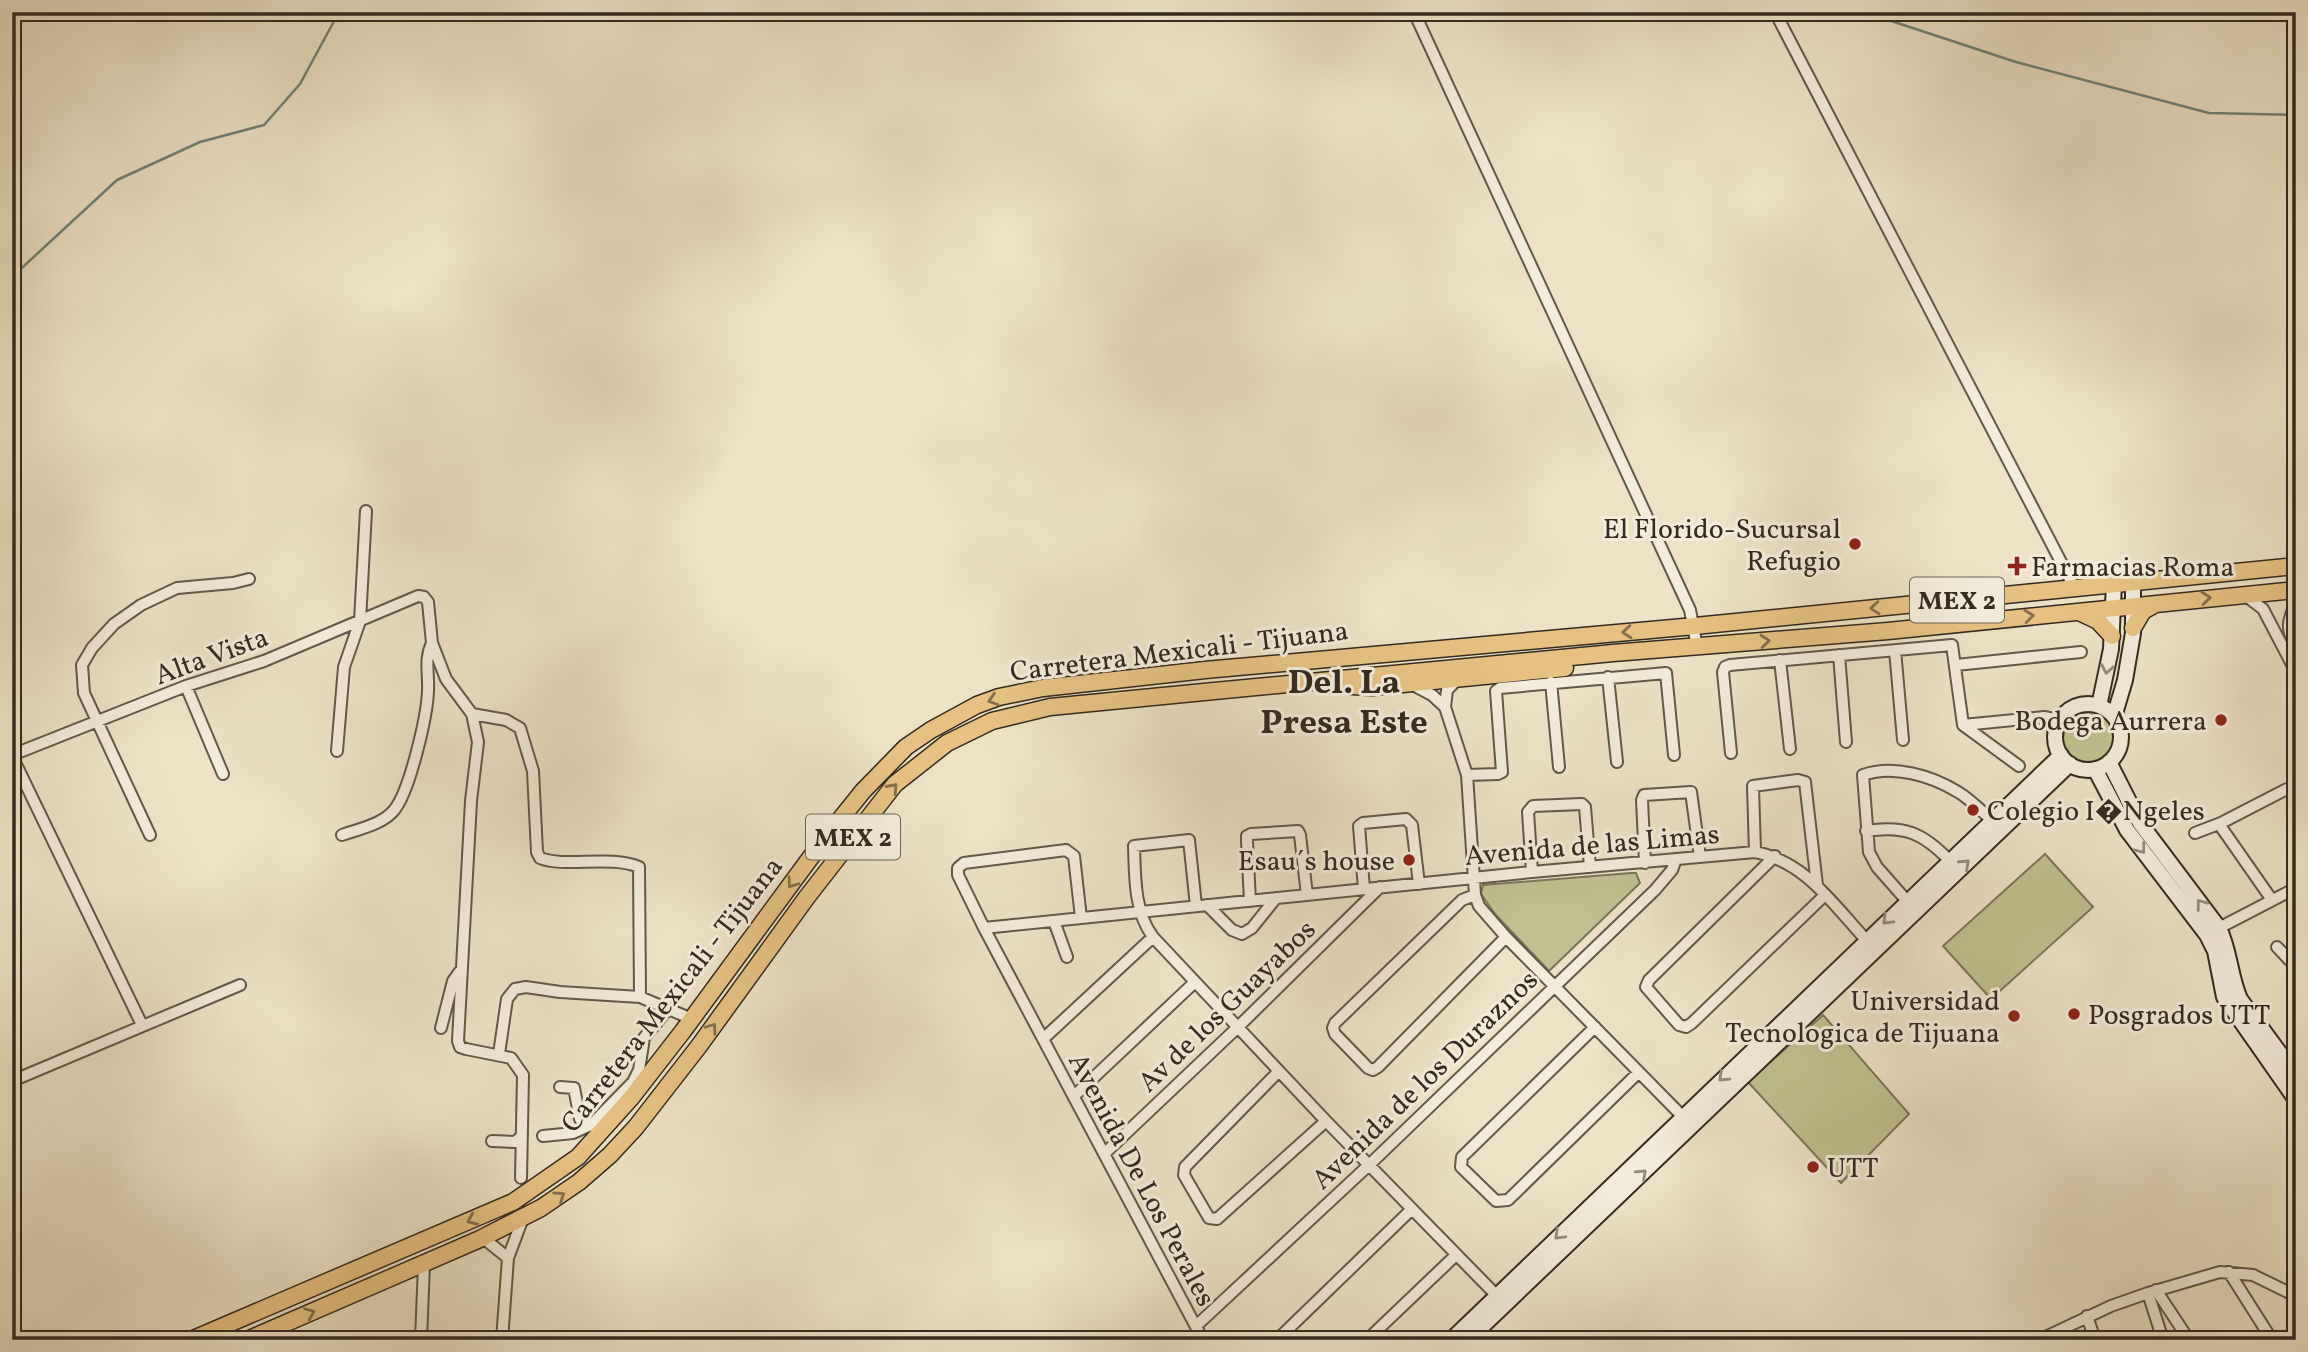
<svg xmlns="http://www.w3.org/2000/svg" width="2308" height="1352" viewBox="0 0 2308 1352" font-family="Vollkorn,serif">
<rect width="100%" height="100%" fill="#ede2c6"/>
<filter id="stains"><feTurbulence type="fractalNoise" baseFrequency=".00286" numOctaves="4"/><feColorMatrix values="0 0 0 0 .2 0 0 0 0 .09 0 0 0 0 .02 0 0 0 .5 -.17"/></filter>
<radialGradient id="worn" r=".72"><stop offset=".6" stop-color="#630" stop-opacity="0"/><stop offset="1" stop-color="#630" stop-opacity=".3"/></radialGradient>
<path fill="#c0c090" stroke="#7a7558" stroke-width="2" d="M2063 738a26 26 0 1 1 52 0a26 26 0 1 1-52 0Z
M 2045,854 L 2093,907 L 1991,999 L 1943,946 Z
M 1631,873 L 1636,873 L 1640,883 L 1549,971 L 1495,914 L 1481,894 L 1483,885 Z
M 1823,1015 L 1909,1114 L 1841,1183 L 1748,1082 Z"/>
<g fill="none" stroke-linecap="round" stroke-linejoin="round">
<path stroke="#718377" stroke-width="2.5" d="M 1864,12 L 2016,62 L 2209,113 L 2296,115
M 12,277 L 117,180 L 200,142 L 264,125 L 300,84 L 339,12"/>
<g stroke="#62584a" stroke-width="14">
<path id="street" d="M 1414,12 L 1690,610 L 1697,647
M 1775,12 L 2074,587
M 2246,596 L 2263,609 L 2296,672
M 2296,602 C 2287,623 2286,628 2296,648
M 1895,650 L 1903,740
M 1839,655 L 1846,742
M 1780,660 L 1790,749
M 1956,665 L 2081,652
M 1608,677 L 1617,762
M 1458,679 L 1447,690 L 1445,707 L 1467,775 L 1475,895 L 1479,906 L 1506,937 L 1688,1122
M 1551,682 L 1559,767
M 1413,685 L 1432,695 L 1445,707
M 186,686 L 223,774
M 472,714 L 506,720 L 520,728 L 533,771 L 537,852 L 540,858 C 565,868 610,855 639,867 L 640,997
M 1963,725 L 2044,717 L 2060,720
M 1963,725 L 2019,766
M 337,751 L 344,667 L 360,621 L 366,511
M 1731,753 L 1723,672 L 1725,667 L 1730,665 L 1952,645 L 1963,725
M 12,755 L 186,686 L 264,661 L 418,596 L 424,597 L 428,602 L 432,643 L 446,679 L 472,714 L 478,742 L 471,801 L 458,1041 L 460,1047 L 466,1049 L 511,1058 L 523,1075 L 521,1178
M 12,756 L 142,1025
M 1467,775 L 1498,774 L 1502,772 L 1496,691 L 1500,688 L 1666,673 L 1674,755
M 2221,823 L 2221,827 L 2272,900
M 1866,831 C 1905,825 1923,833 1950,861
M 2195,833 L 2221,823 L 2287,789 L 2291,789 L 2296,795
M 150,835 L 84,693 L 82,665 L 92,648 L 114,624 L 141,605 L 177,588 L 233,583 L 249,579
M 342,835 C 359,829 384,824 395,809 C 410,789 427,717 428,691 C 429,673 424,660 432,643
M 1755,852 L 1753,786 L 1798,780 L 1805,782 L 1817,885
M 1775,856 L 1649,980 L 1646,987 L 1679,1025 L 1686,1027 L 1692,1023 L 1825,895
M 1645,863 L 1642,800 L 1644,795 L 1691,792 L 1700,857
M 1532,872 L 1528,812 L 1533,806 L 1582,804 L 1585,807 L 1590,867
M 1364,889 L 1359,826 L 1363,823 L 1406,819 L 1412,825 L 1419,884
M 1475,895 L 1462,900 L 1335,1023 L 1333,1028 L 1335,1034 L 1368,1068 L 1373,1070 L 1378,1067 L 1506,937
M 1250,901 L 1247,841 L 1247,836 L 1251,834 L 1298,831 L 1300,835 L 1307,895
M 1907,901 L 1877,867 L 1869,852 L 1863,775 C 1893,764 1932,776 1958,792 C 1970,799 1981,811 1992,820
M 1207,905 L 1232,930 L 1242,934 L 1252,928 L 1276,898
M 1196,906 L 1189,840 L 1134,846 C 1135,876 1134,912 1153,937 L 1326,1121 L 1500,1299
M 1081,918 L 1074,856 L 1066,850 L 964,863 L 958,868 L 958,875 L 984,928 L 1203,1340
M 1054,921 L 1067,957
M 984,928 L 1532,872 L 1755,852 C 1808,862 1836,909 1871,945
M 2215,930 L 2296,888
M 2277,947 L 2296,967
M 1595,1027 L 1462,1157 L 1461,1167 L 1496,1201 L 1508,1200 L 1639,1072
M 441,1028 L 453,981 L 460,971
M 1043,1039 L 1153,937
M 499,1054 L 507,999 L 515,989 L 526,987 L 560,992 L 640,997 L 692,1019
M 1279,1071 L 1185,1167 L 1184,1175 L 1209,1218 L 1217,1219 L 1326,1121
M 12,1081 L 240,985
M 560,1087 L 574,1088 L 580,1119 L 591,1125
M 1074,1096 L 1195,982
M 543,1136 L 573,1133 L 591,1125 L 633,1082 L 639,1070 L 644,1038 L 667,1010
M 492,1141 L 515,1142 L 522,1136
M 1104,1154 L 1238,1027 L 1380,887
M 480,1239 L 487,1241 L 508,1258
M 2229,1272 L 2272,1340
M 2156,1290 L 2189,1340
M 2148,1293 L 2163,1340
M 2087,1316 L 2095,1340
M 1196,1326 L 1369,1165 L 1655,890 L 1672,870 L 1676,859
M 421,1340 L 424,1264
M 502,1340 L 508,1258 L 523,1218
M 1280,1340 L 1281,1336 L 1412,1209
M 1367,1340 L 1456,1255
M 2039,1340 L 2111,1306 L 2148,1293 L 2220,1272 L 2253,1275 L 2296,1296"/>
</g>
<g stroke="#342a20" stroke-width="18">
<path id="secondary" d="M2055 737a33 33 0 1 1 66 0a33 33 0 1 1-66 0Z
M 2099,706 L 2111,649 L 2114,583
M 2114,717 L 2125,680 L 2133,633 L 2133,581
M 2109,762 L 2140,823 L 2219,928 C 2230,951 2230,976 2240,999 L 2296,1075
M 2095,769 L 2127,830 L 2207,935 L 2215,951 L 2224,997 L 2296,1100
M 1451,1340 L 2061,755
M 1468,1340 L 2070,764"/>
</g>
<g stroke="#342a20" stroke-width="19">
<path id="primary" d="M 2079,612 L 2098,621 L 2112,636
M 2133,628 L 2143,611 L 2154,605
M 1341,683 L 1352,686 L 1372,687 L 1565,668
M 191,1340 L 513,1202 L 578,1157 L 631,1098 L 683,1031 L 822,842 L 863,791 L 906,747 L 931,730 L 977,705 L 999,697 L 1043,688 L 1205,670 L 1695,626 L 2296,566
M 247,1340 L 480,1239 L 541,1208 L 579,1182 L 610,1155 L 636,1127 L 699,1046 L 807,897 L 895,784 L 947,743 L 992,721 L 1050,707 L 1204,692 L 1613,653 L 1888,631 L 2296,590"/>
</g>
<use href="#street" stroke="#f3ecda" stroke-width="10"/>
<use href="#secondary" stroke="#f3ecda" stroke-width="14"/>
<use href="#primary" stroke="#e6c183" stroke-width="16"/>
</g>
<defs><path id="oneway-chevron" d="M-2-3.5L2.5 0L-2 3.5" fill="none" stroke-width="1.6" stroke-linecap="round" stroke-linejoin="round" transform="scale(1.75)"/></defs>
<g stroke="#846e4d">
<use href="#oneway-chevron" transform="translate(2206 598) rotate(-6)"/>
<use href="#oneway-chevron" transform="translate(1875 608) rotate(175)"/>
<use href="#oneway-chevron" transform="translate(2029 616) rotate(-6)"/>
<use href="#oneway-chevron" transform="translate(1627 632) rotate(175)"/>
<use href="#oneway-chevron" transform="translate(1765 641) rotate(-5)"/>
<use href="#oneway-chevron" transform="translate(993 700) rotate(162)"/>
<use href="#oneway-chevron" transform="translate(893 788) rotate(-48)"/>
<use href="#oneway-chevron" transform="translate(792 883) rotate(126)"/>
<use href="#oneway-chevron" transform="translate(712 1028) rotate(-54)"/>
<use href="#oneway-chevron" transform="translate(560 1196) rotate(-34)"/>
<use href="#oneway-chevron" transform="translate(472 1220) rotate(156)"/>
<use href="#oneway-chevron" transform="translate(310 1313) rotate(-23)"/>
</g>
<g stroke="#948b7d">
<use href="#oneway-chevron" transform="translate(2107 669) rotate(100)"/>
<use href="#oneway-chevron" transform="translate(2141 849) rotate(53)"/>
<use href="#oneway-chevron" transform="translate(1965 864) rotate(-43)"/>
<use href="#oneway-chevron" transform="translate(2201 904) rotate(-127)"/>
<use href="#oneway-chevron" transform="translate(1887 920) rotate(136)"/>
<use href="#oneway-chevron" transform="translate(1723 1077) rotate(137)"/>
<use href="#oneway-chevron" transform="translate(1642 1174) rotate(-43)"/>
<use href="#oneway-chevron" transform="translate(1559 1235) rotate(136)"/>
</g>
<g fill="#8f2418" stroke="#f3ecda" stroke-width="2.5">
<circle cx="1855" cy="544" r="7"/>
<path d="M2013.5 555.5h7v7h7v7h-7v7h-7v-7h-7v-7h7z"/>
<circle cx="2221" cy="720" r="7"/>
<circle cx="1973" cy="810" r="7"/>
<circle cx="1409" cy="860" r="7"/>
<circle cx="2074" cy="1014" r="7"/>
<circle cx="2014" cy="1016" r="7"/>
<circle cx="1813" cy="1167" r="7"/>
</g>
<g text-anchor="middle" stroke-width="6" stroke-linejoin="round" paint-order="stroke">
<g fill="#f3ecda" stroke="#6d6458" stroke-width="2">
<rect x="1910" y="577.5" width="94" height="45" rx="5"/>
<rect x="806" y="814.5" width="94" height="45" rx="5"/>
</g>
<g font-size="26" font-weight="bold" fill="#342a20">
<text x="1957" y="609">MEX 2</text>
<text x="853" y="846">MEX 2</text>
</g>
<g font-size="28" fill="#342a20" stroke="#f3ecda" text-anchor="end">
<text x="1841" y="538">El Florido-Sucursal<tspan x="1841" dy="32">Refugio</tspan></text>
<text x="2031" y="576" text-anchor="start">Farmacias Roma</text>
<text x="2207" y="730">Bodega Aurrera</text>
<text x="1987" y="820" text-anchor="start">Colegio I�Ngeles</text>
<text x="1395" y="870">Esau´s house</text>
<text x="2000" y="1010">Universidad<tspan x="2000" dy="32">Tecnologica de Tijuana</tspan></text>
<text x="2088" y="1024" text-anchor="start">Posgrados UTT</text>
<text x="1827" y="1177" text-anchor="start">UTT</text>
</g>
<g font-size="28" fill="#342a20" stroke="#f3ecda">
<text transform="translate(1179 650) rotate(-7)" y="10">Carretera Mexicali - Tijuana</text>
<text transform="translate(211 655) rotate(-20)" y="10">Alta Vista</text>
<text transform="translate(1592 844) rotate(-5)" y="10">Avenida de las Limas</text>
<text transform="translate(671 994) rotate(-52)" y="10">Carretera Mexicali - Tijuana</text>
<text transform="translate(1226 1005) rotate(-44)" y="10">Av de los Guayabos</text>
<text transform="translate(1424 1079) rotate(-44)" y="10">Avenida de los Duraznos</text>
<text transform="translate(1143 1179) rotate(62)" y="10">Avenida De Los Perales</text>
</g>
<g font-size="35" font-weight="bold" fill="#342a20" stroke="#f3ecda">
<text x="1344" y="693">Del. La<tspan x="1344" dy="40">Presa Este</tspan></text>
</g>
</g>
<rect width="2308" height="1352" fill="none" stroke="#ede2c6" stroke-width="42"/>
<rect x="14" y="14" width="2280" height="1324" fill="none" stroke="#342a20" stroke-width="3.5"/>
<rect x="21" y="21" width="2266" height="1310" fill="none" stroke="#342a20" stroke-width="2"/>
<rect width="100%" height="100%" filter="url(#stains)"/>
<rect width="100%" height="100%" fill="url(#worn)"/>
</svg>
